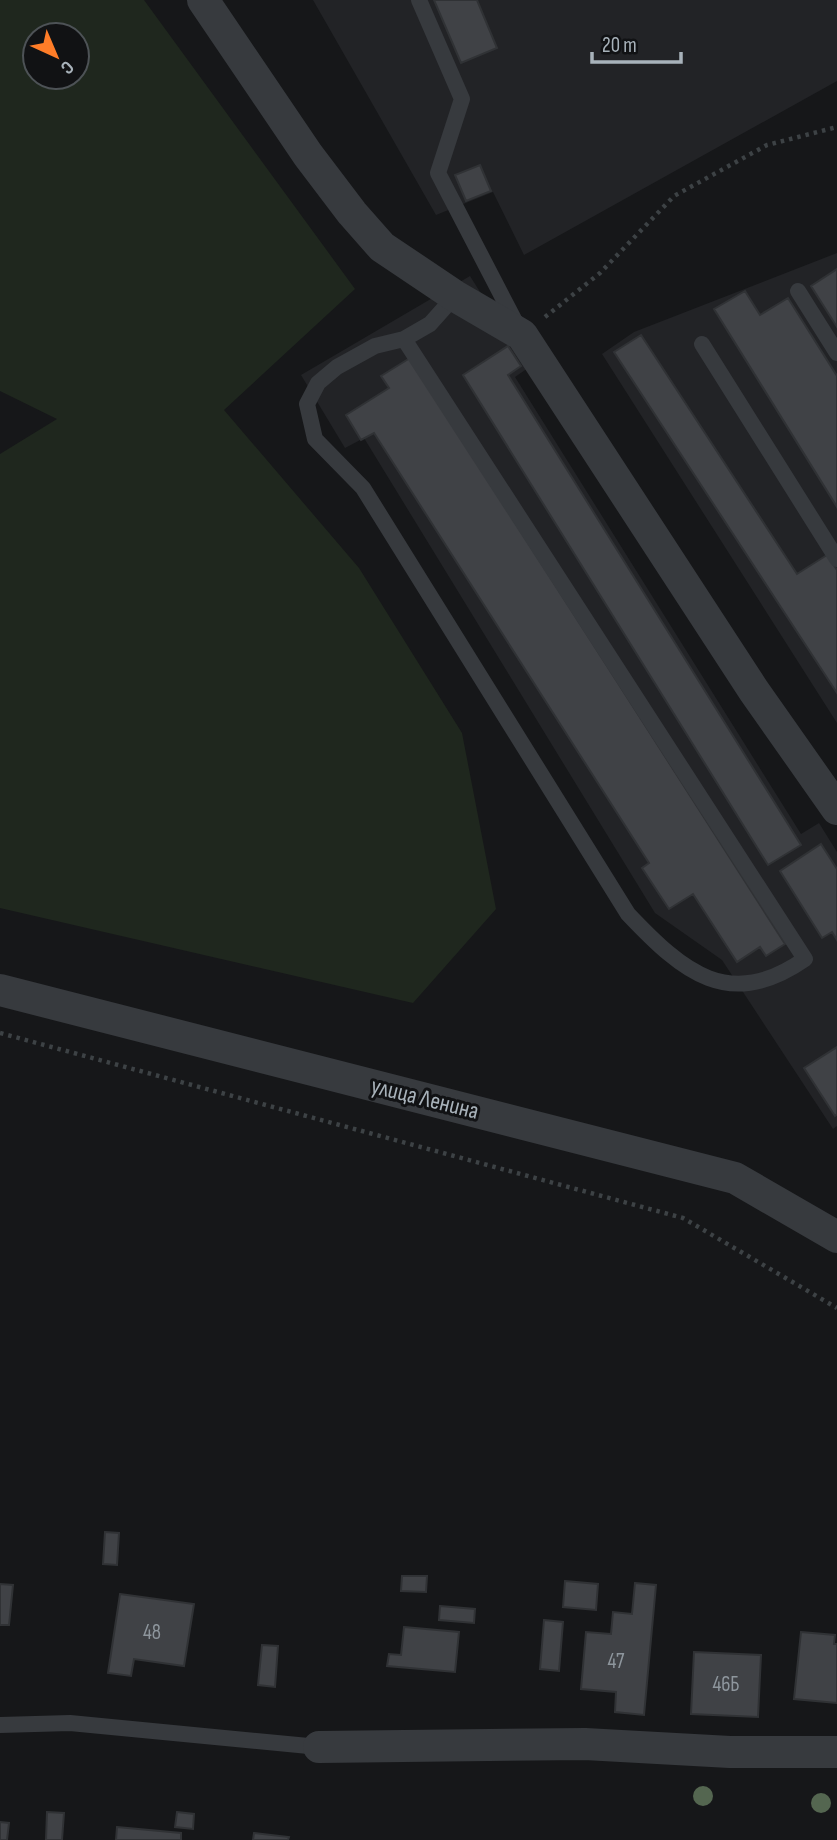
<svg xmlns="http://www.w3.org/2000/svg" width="837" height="1840" viewBox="0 0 837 1840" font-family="'Sofia Sans Condensed',sans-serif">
<rect width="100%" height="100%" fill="#161719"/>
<path fill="#222326" d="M 313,0 L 837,0 L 837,81 L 524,255 L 493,192 L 436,215 Z
M 837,253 L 837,723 L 602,354 L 634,332 Z
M 470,276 L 528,368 L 515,377 L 801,834 L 819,823 L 837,852 L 837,1126 L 833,1129 L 722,960 L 655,913 L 364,438 L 345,448 L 301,375 Z"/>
<path fill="#1f271e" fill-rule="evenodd" d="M 0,0 L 144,0 L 355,289 L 224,410 L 359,568 L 462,733 L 496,909 L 413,1003 L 0,908 L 0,454 L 57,419 L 0,391 ZM 35,35 L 77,35 L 77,77 L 35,77 Z"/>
<path fill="#404246" stroke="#303235" stroke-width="2" d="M 434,0 L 477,0 L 497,48 L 461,63 Z
M 480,165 L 491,191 L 466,201 L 455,175 Z
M 837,269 L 837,327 L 811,286 Z
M 745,291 L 760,315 L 788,298 L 837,376 L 837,507 L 714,309 Z
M 641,335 L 797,574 L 827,555 L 837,570 L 837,693 L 614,352 Z
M 508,346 L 521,366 L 508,375 L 801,845 L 768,865 L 463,375 Z
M 410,358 L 785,944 L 766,956 L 760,947 L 737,962 L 693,894 L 669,909 L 642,868 L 649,863 L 374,433 L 361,440 L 346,415 L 389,388 L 381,376 Z
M 821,844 L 837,869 L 837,940 L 832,932 L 822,938 L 780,871 Z
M 837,1047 L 837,1114 L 835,1116 L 804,1068 Z
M 105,1532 L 119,1533 L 117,1565 L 103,1564 Z
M 402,1576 L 427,1576 L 426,1592 L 401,1591 Z
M 565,1581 L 598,1584 L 596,1610 L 563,1607 Z
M 635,1583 L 656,1585 L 644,1715 L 615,1712 L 616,1692 L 581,1689 L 586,1632 L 611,1634 L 613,1612 L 632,1614 Z
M 0,1584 L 13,1585 L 9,1625 L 0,1625 Z
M 120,1594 L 194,1604 L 184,1666 L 134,1659 L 131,1676 L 108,1673 Z
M 440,1606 L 475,1609 L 474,1623 L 439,1620 Z
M 544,1620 L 563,1622 L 559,1671 L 540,1669 Z
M 404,1627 L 459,1632 L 455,1672 L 387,1666 L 389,1654 L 401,1655 Z
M 801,1632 L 835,1635 L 834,1644 L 837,1644 L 837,1703 L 794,1699 Z
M 262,1645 L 278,1646 L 275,1687 L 258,1685 Z
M 694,1652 L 761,1655 L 758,1717 L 691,1714 Z
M 47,1812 L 64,1813 L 62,1840 L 46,1840 Z
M 177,1812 L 194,1814 L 193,1829 L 175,1827 Z
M 0,1822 L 9,1823 L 7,1840 L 0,1840 Z
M 117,1827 L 181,1833 L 181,1840 L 116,1840 Z
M 254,1833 L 289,1837 L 288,1840 L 253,1840 Z"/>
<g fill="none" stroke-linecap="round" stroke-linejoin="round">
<path stroke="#3d4245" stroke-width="4.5" stroke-dasharray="3.5 5" stroke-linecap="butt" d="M 545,317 L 600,273 L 674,196 L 767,145 L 837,127
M 0,1033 L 683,1218 L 837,1308"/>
<path stroke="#373a3e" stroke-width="16" d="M 419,0 L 462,99 L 438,173 L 518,327
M 798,291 L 837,353
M 404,339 L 375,346 L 337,367 L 318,383 L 307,404 L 315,439 L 363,488 L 628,914 C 683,972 729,1012 805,959 L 404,339 L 430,324 L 455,296
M 702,344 L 837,559
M 0,1725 L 70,1723 L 319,1747"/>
<path stroke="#373a3e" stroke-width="32" d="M 203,0 L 308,155 L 352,213 L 382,247 L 455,296 L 522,335 L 754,691 L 837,809
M 0,990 L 735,1178 L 837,1237
M 319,1747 L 585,1744 L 730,1752 L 837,1752"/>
</g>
<g fill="#546650">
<circle cx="703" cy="1796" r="10"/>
<circle cx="821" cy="1803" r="10"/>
</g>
<g text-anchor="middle" stroke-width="6" stroke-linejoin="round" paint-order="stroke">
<g font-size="21" fill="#8e969d">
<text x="152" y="1639">48</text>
<text x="616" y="1668">47</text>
<text x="726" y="1691">46Б</text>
</g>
<g font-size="24" fill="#a8b2ba" stroke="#111214">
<text transform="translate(425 1098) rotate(14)" y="8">улица Ленина</text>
</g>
</g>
<g transform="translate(56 56) rotate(136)"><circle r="33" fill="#111214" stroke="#4d5256" stroke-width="2"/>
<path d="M0-5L12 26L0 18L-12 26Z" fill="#ff7d28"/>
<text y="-10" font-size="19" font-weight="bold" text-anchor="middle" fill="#a8b2ba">С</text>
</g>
<path d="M592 52v10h89v-10" fill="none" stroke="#a8b2ba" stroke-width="3.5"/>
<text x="602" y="52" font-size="21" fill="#a8b2ba" stroke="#111214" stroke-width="5" paint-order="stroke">20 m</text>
</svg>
